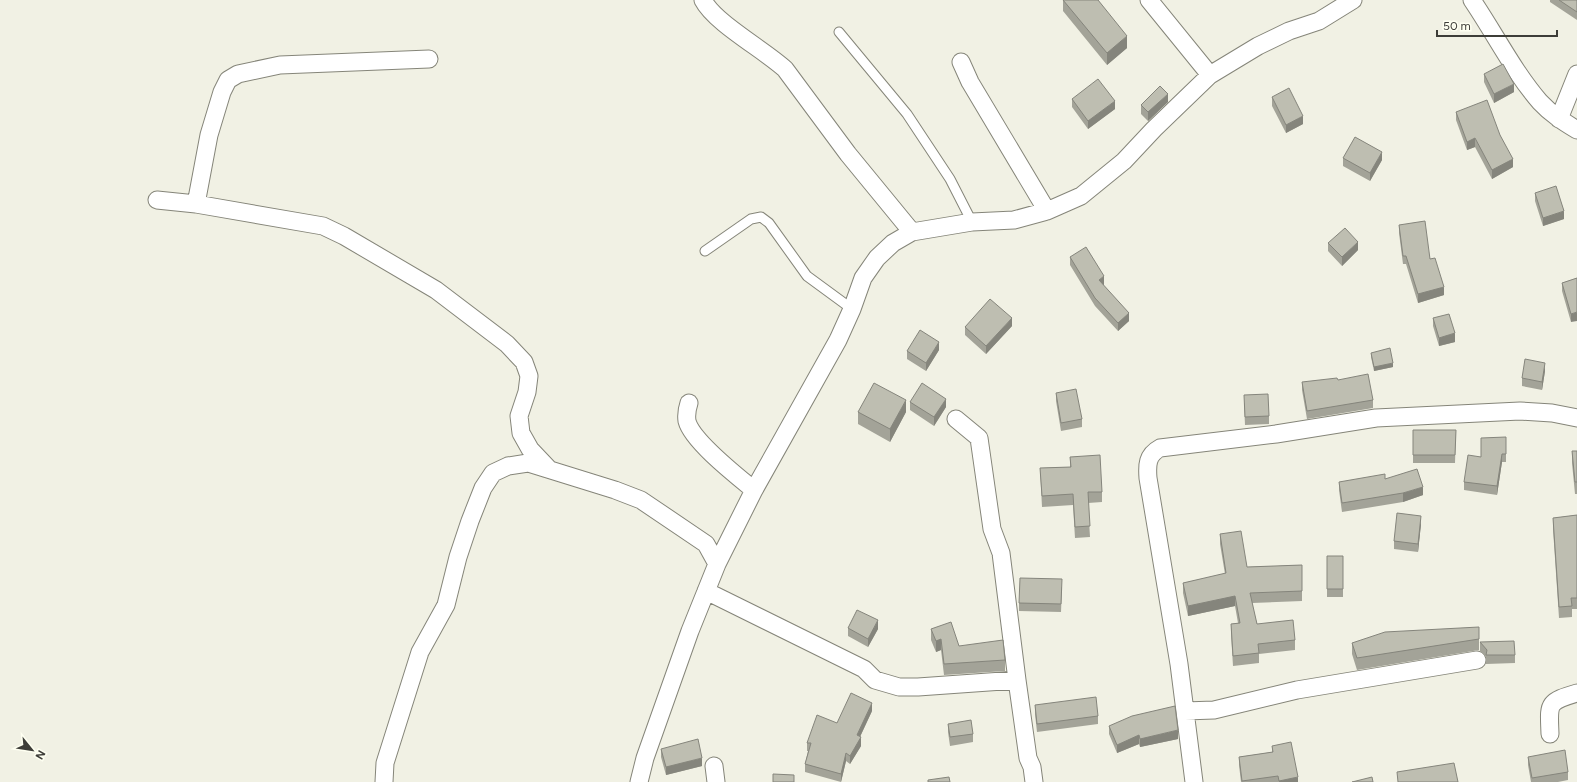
<svg xmlns="http://www.w3.org/2000/svg" width="1577" height="782" viewBox="0 0 1577 782" font-family="Figtree,sans-serif">
<rect width="100%" height="100%" fill="#f1f1e4"/>
<g fill="none" stroke-linecap="round" stroke-linejoin="round">
<g stroke="#858579" stroke-width="11">
<path id="service" d="M 839,32 L 907,114 L 950,179 L 972,222
M 705,251 L 751,219 L 761,217 L 769,223 L 807,276 L 852,309"/>
</g>
<g stroke="#858579" stroke-width="19">
<path id="minor" d="M 703,0 C 715,23 763,49 785,69 L 848,154 L 912,232
M 1149,0 L 1210,75
M 1472,0 C 1495,34 1514,72 1540,102 C 1551,114 1564,122 1577,130
M 961,62 L 970,82 L 1047,211
M 1559,119 L 1577,74
M 157,200 L 196,204 L 323,226 L 344,236 L 436,290 L 507,344 L 524,362 L 529,376 L 527,392 L 519,416 L 521,433 L 530,449 L 548,468
M 196,204 L 209,135 L 222,92 L 228,80 L 238,74 L 280,65 L 429,59
M 689,403 C 687,409 686,414 687,421 C 692,441 737,476 754,490
M 956,419 L 979,438 L 992,529 L 1001,553 L 1017,680 L 1028,758 L 1032,767 L 1034,782
M 706,591 L 864,669 L 875,680 L 899,687 L 918,687 L 1017,680
M 1185,711 L 1214,710 L 1297,690 L 1477,660
M 1550,734 C 1549,704 1546,702 1577,693
M 714,766 L 716,782
M 384,782 L 385,763 L 420,652 L 446,605 L 458,557 L 470,521 L 483,488 L 493,473 L 508,466 L 528,463 L 615,490 L 641,500 L 706,544 L 717,564
M 639,782 L 645,758 L 690,631 L 717,564 L 754,490 L 838,340 L 852,309 L 863,278 L 877,258 L 893,243 L 912,232 L 972,222 L 1014,220 L 1047,211 L 1081,196 L 1124,161 L 1154,129 L 1210,75 L 1258,46 L 1289,31 L 1319,21 L 1353,0
M 1194,782 L 1179,664 L 1148,478 C 1147,465 1147,455 1160,448 L 1276,434 L 1376,418 L 1520,411 L 1552,413 L 1577,418"/>
</g>
<use href="#service" stroke="#fff" stroke-width="9"/>
<use href="#minor" stroke="#fff" stroke-width="17"/>
</g>
<path fill="#a3a398" d="M 1063,0 L 1098,0 L 1127,48 L 1107,65 L 1063,11 Z
M 1550,0 L 1577,0 L 1577,20 L 1550,2 Z
M 1484,74 L 1514,92 L 1494,103 L 1484,82 Z
M 1272,97 L 1303,124 L 1286,133 L 1272,106 Z
M 1072,99 L 1115,109 L 1088,129 L 1072,107 Z
M 1168,102 L 1148,121 L 1141,114 L 1141,105 Z
M 1456,112 L 1500,135 L 1513,167 L 1492,179 L 1475,147 L 1467,150 L 1456,120 Z
M 1343,158 L 1382,160 L 1370,181 L 1343,166 Z
M 1535,193 L 1564,219 L 1543,226 L 1535,201 Z
M 1399,225 L 1430,259 L 1444,295 L 1418,303 L 1406,264 L 1403,264 L 1399,233 Z
M 1328,243 L 1358,250 L 1342,266 L 1328,251 Z
M 1070,257 L 1104,285 L 1103,285 L 1129,321 L 1118,331 L 1095,306 L 1070,265 Z
M 1577,278 L 1571,322 L 1562,291 L 1562,283 Z
M 1433,318 L 1455,342 L 1439,346 L 1433,326 Z
M 1012,326 L 986,354 L 965,335 L 965,327 Z
M 939,350 L 926,371 L 907,359 L 907,351 Z
M 1371,353 L 1393,367 L 1374,371 L 1371,357 Z
M 1545,371 L 1542,390 L 1522,386 L 1522,378 Z
M 1302,382 L 1373,400 L 1373,408 L 1307,419 L 1302,390 Z
M 1056,393 L 1082,419 L 1082,427 L 1061,431 L 1056,401 Z
M 910,402 L 946,407 L 934,426 L 910,410 Z
M 1244,403 L 1269,416 L 1269,424 L 1245,425 Z
M 858,412 L 906,412 L 890,442 L 858,424 Z
M 1413,430 L 1456,430 L 1455,463 L 1413,463 Z
M 1506,437 L 1506,462 L 1502,462 L 1497,495 L 1464,490 L 1464,482 L 1481,457 Z
M 1572,451 L 1577,451 L 1577,494 L 1575,494 L 1572,463 Z
M 1070,457 L 1102,492 L 1102,502 L 1088,503 L 1090,537 L 1075,538 L 1073,505 L 1042,507 L 1040,468 L 1070,467 Z
M 1339,482 L 1423,495 L 1403,502 L 1342,512 L 1339,490 Z
M 1577,515 L 1577,609 L 1572,609 L 1572,617 L 1559,618 L 1553,529 L 1553,518 Z
M 1421,524 L 1418,552 L 1394,549 L 1394,541 Z
M 1220,534 L 1247,567 L 1302,565 L 1302,601 L 1252,603 L 1257,624 L 1295,640 L 1295,650 L 1259,654 L 1259,663 L 1233,666 L 1231,634 L 1231,624 L 1238,623 L 1235,606 L 1188,616 L 1183,593 L 1183,583 L 1225,574 L 1220,544 Z
M 1327,556 L 1343,556 L 1343,597 L 1327,597 Z
M 1062,587 L 1061,612 L 1019,611 L 1019,603 Z
M 848,628 L 878,629 L 868,647 L 848,636 Z
M 931,629 L 959,646 L 1005,660 L 1005,671 L 944,675 L 941,650 L 936,652 L 931,640 Z
M 1479,639 L 1479,650 L 1357,670 L 1352,654 L 1352,643 Z
M 1480,642 L 1515,655 L 1515,663 L 1486,664 L 1486,657 L 1480,651 Z
M 1035,705 L 1098,716 L 1098,724 L 1037,732 L 1035,714 Z
M 872,711 L 860,737 L 861,746 L 850,764 L 846,761 L 841,782 L 805,772 L 805,764 L 808,751 L 807,751 L 807,743 Z
M 948,724 L 973,734 L 973,742 L 950,746 L 948,732 Z
M 1109,726 L 1178,739 L 1140,747 L 1139,744 L 1117,753 L 1109,734 Z
M 1272,746 L 1298,782 L 1241,782 L 1239,765 L 1239,757 L 1272,752 Z
M 661,749 L 702,766 L 666,775 L 661,757 Z
M 1528,757 L 1568,772 L 1568,780 L 1558,782 L 1531,782 L 1528,765 Z"/>
<path fill="#85857c" d="M 1127,36 L 1127,48 L 1107,65 L 1107,53 Z
M 1514,84 L 1514,92 L 1494,103 L 1494,94 Z
M 1168,94 L 1168,102 L 1148,121 L 1148,112 Z
M 1115,101 L 1115,109 L 1088,129 L 1088,121 Z
M 1303,116 L 1303,124 L 1286,133 L 1286,125 Z
M 1475,138 L 1475,147 L 1467,150 L 1467,142 Z
M 1382,152 L 1382,160 L 1370,181 L 1370,173 Z
M 1513,159 L 1513,167 L 1492,179 L 1492,170 Z
M 1564,211 L 1564,219 L 1543,226 L 1543,218 Z
M 1358,242 L 1358,250 L 1342,266 L 1342,257 Z
M 1104,276 L 1104,285 L 1099,288 L 1099,280 Z
M 1444,287 L 1444,295 L 1418,303 L 1418,294 Z
M 1577,312 L 1577,321 L 1571,322 L 1571,314 Z
M 1129,313 L 1129,321 L 1118,331 L 1118,323 Z
M 1012,318 L 1012,326 L 986,354 L 986,346 Z
M 1455,333 L 1455,342 L 1439,346 L 1439,338 Z
M 939,342 L 939,350 L 926,371 L 926,363 Z
M 1393,363 L 1393,367 L 1374,371 L 1374,367 Z
M 1545,363 L 1545,371 L 1542,390 L 1542,382 Z
M 946,399 L 946,407 L 934,426 L 934,417 Z
M 906,400 L 906,412 L 890,442 L 890,429 Z
M 1502,454 L 1502,462 L 1497,495 L 1497,486 Z
M 1423,487 L 1423,495 L 1403,502 L 1403,493 Z
M 1421,516 L 1421,524 L 1418,552 L 1418,544 Z
M 1235,596 L 1235,606 L 1188,616 L 1188,606 Z
M 878,620 L 878,629 L 868,647 L 868,639 Z
M 941,639 L 941,650 L 936,652 L 936,641 Z
M 872,703 L 872,711 L 857,743 L 857,735 Z
M 1178,730 L 1178,739 L 1140,747 L 1140,739 Z
M 1139,735 L 1139,744 L 1117,753 L 1117,745 Z
M 861,737 L 861,746 L 850,764 L 850,756 Z
M 846,753 L 846,761 L 841,782 L 841,774 Z
M 702,758 L 702,766 L 666,775 L 666,767 Z
M 1298,777 L 1298,782 L 1279,782 L 1279,781 Z"/>
<path fill="#bebeb1" stroke="#85857c" d="M 1063,0 L 1098,0 L 1127,36 L 1107,53 Z
M 1559,0 L 1577,0 L 1577,12 Z
M 1503,64 L 1514,84 L 1494,94 L 1484,74 Z
M 1098,79 L 1115,101 L 1088,121 L 1072,99 Z
M 1160,86 L 1168,94 L 1148,112 L 1141,105 Z
M 1289,88 L 1303,116 L 1286,125 L 1272,97 Z
M 1487,100 L 1500,135 L 1513,159 L 1492,170 L 1475,138 L 1467,142 L 1456,112 Z
M 1355,137 L 1382,152 L 1370,173 L 1343,158 Z
M 1556,186 L 1564,211 L 1543,218 L 1535,193 Z
M 1425,221 L 1430,259 L 1435,258 L 1444,287 L 1418,294 L 1406,256 L 1403,256 L 1399,225 Z
M 1345,228 L 1358,242 L 1342,257 L 1328,243 Z
M 1086,247 L 1104,276 L 1099,280 L 1129,313 L 1118,323 L 1095,298 L 1070,257 Z
M 1577,278 L 1577,312 L 1571,314 L 1562,283 Z
M 990,299 L 1012,318 L 986,346 L 965,327 Z
M 1449,314 L 1455,333 L 1439,338 L 1433,318 Z
M 920,330 L 939,342 L 926,363 L 907,351 Z
M 1390,348 L 1393,363 L 1374,367 L 1371,353 Z
M 1525,359 L 1545,363 L 1542,382 L 1522,378 Z
M 1368,374 L 1373,400 L 1307,411 L 1302,382 L 1337,378 L 1338,380 Z
M 874,383 L 906,400 L 890,429 L 858,412 Z
M 922,383 L 946,399 L 934,417 L 910,402 Z
M 1076,389 L 1082,419 L 1061,423 L 1056,393 Z
M 1268,394 L 1269,416 L 1245,417 L 1244,395 Z
M 1413,430 L 1456,430 L 1455,455 L 1413,455 Z
M 1506,437 L 1506,454 L 1502,454 L 1497,486 L 1464,482 L 1468,455 L 1481,457 L 1481,438 Z
M 1572,451 L 1577,451 L 1577,482 L 1575,482 Z
M 1100,455 L 1102,492 L 1088,492 L 1090,526 L 1075,527 L 1073,494 L 1042,496 L 1040,468 L 1071,467 L 1070,457 Z
M 1417,469 L 1423,487 L 1403,493 L 1342,503 L 1339,482 L 1385,474 L 1385,479 Z
M 1397,513 L 1421,516 L 1418,544 L 1394,541 Z
M 1577,515 L 1577,598 L 1571,598 L 1572,606 L 1559,607 L 1553,518 Z
M 1241,531 L 1247,567 L 1302,565 L 1302,591 L 1250,593 L 1257,624 L 1293,620 L 1295,640 L 1258,644 L 1259,653 L 1233,656 L 1231,624 L 1240,623 L 1235,596 L 1188,606 L 1183,583 L 1226,573 L 1220,534 Z
M 1327,556 L 1343,556 L 1343,589 L 1327,589 Z
M 1020,578 L 1062,579 L 1061,604 L 1019,603 Z
M 857,610 L 878,620 L 868,639 L 848,628 Z
M 951,622 L 959,646 L 1003,640 L 1005,660 L 944,664 L 941,639 L 936,641 L 931,629 Z
M 1479,627 L 1479,639 L 1357,658 L 1352,643 L 1385,632 Z
M 1514,641 L 1515,655 L 1486,655 L 1487,650 L 1480,642 Z
M 851,693 L 872,703 L 857,735 L 861,737 L 850,756 L 846,753 L 841,774 L 805,764 L 811,743 L 807,743 L 817,715 L 837,723 Z
M 1096,697 L 1098,716 L 1037,724 L 1035,705 Z
M 1175,706 L 1178,730 L 1140,739 L 1139,735 L 1117,745 L 1109,726 L 1132,716 Z
M 971,720 L 973,734 L 950,737 L 948,724 Z
M 698,739 L 702,758 L 666,767 L 661,749 Z
M 1291,742 L 1298,777 L 1279,781 L 1278,776 L 1242,781 L 1239,757 L 1273,752 L 1272,746 Z
M 1565,750 L 1568,772 L 1532,778 L 1528,757 Z
M 1454,763 L 1458,782 L 1398,782 L 1397,772 Z
M 773,774 L 794,775 L 794,782 L 773,782 Z
M 949,777 L 950,782 L 928,782 L 928,780 Z
M 1372,777 L 1373,782 L 1352,782 Z"/>
<g transform="translate(32 750) rotate(120)" stroke="#fefff1" stroke-width="3" paint-order="stroke">
<path d="M0-3L7 15L0 10L-7 15Z" fill="#3d3d38"/>
<text y="-6" font-size="11" font-weight="bold" text-anchor="middle" fill="#3d3d38">N</text>
</g>
<path d="M1437 30v6h120v-6" fill="none" stroke="#3d3d38" stroke-width="2"/>
<text x="1443" y="30" font-size="12" fill="#3d3d38" stroke="#fefff1" stroke-width="3" paint-order="stroke">50 m</text>
</svg>
